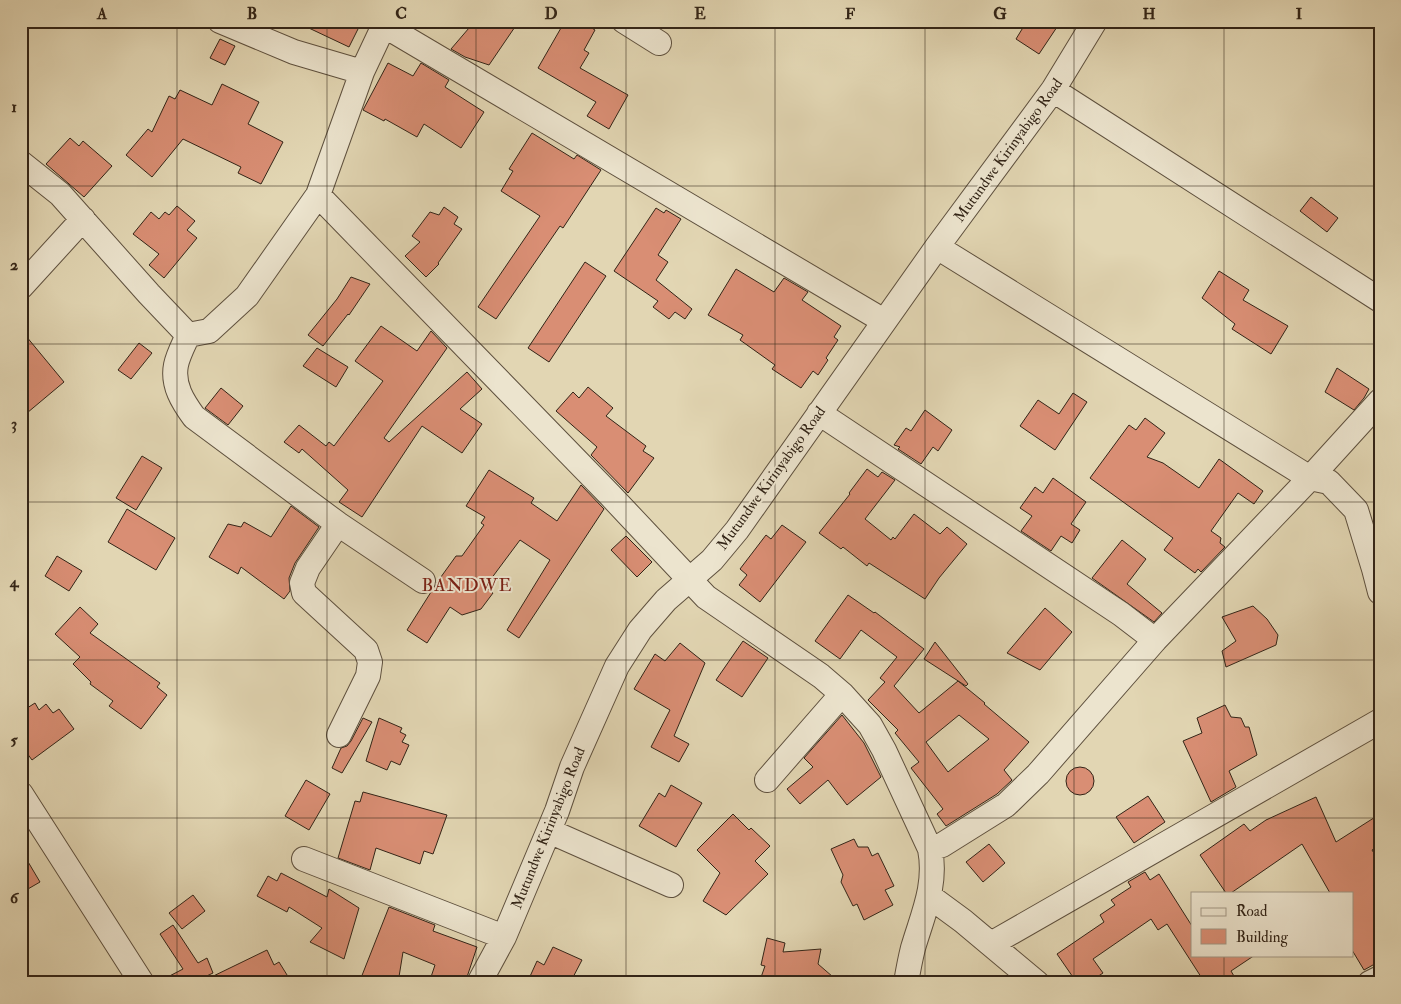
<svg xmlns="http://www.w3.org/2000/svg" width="1401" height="1004" viewBox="0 0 1401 1004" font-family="'IM FELL Double Pica',serif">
<rect width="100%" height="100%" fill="#e2d6b3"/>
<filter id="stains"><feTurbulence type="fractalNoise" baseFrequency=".004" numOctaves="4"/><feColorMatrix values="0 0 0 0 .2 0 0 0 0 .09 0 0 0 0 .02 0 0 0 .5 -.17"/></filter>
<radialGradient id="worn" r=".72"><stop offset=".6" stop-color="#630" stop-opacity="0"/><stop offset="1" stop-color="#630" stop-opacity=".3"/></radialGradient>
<path fill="#d98e74" stroke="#322417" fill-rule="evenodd" d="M 294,21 L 362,21 L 349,47 Z
M 475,21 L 519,21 L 489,65 L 465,57 L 451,49 Z
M 565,21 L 580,21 L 595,30 L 584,50 L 589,53 L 580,68 L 628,95 L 609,129 L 587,116 L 596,102 L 538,68 Z
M 1027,21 L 1061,21 L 1039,54 L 1016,39 Z
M 220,39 L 235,46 L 225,65 L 210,58 Z
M 388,63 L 413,76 L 421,63 L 449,80 L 445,87 L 484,112 L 461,148 L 424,124 L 417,137 L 385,119 L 384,121 L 363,110 Z
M 222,84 L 259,102 L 248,124 L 283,142 L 261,184 L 238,173 L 241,167 L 183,139 L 152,177 L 126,155 L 148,129 L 152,132 L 169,96 L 175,99 L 180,90 L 212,105 Z
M 532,133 L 574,159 L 577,155 L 601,170 L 563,228 L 560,226 L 496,319 L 478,307 L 540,216 L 501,191 L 513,171 L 509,169 Z
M 70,138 L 79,146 L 83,141 L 112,166 L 84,197 L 46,164 Z
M 1311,197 L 1338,218 L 1327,232 L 1300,211 Z
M 177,206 L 195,221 L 187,230 L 197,238 L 164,278 L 149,265 L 159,254 L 133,234 L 151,212 L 159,219 L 165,212 L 169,215 Z
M 444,207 L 458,217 L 454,224 L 462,229 L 438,263 L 439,264 L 426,277 L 405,256 L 420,242 L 412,236 L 430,212 L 439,215 Z
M 656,208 L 664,213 L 666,210 L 681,219 L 658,255 L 668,262 L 656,280 L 692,309 L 685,319 L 675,312 L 669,319 L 653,307 L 658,301 L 614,271 Z
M 585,262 L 606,276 L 549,362 L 528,348 Z
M 736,269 L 774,292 L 784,278 L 808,292 L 802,300 L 841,326 L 834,337 L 838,340 L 826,358 L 828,360 L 818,375 L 813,371 L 801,388 L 772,369 L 775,365 L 740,340 L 743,335 L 708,315 Z
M 1219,271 L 1249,290 L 1243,300 L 1288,326 L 1271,354 L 1232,329 L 1235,324 L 1202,298 Z
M 351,277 L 370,284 L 349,315 L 348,314 L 323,346 L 308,335 L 337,299 Z
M 381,326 L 417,351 L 431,331 L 447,348 L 384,438 L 389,442 L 467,372 L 482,389 L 460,409 L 482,424 L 462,453 L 422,426 L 362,517 L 339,502 L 348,490 L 302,449 L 299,453 L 284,442 L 299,425 L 326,446 L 329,442 L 334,446 L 383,381 L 355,361 Z
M 21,330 L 64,382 L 21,418 Z
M 139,343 L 152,353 L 131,379 L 118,370 Z
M 317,348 L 348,367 L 336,387 L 303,366 Z
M 1337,368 L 1369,389 L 1364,398 L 1354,410 L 1325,392 Z
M 588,387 L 613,408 L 606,416 L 646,446 L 643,451 L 654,458 L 628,493 L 591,455 L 597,447 L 556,411 L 573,392 L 579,398 Z
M 221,388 L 243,406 L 228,425 L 205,408 Z
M 1073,393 L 1087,402 L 1055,450 L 1020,426 L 1038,400 L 1059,414 Z
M 925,410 L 952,430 L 938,451 L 933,447 L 921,464 L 898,449 L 900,447 L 894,445 L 906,428 L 911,431 Z
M 1145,418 L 1165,433 L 1147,457 L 1163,463 L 1199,488 L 1219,459 L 1263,491 L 1254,504 L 1238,493 L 1211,531 L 1221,538 L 1220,543 L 1225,547 L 1201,572 L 1198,569 L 1195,573 L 1164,550 L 1173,538 L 1090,478 L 1129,425 L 1136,430 Z
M 142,456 L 162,468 L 136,510 L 116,498 Z
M 867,469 L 878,477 L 882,472 L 895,480 L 865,519 L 891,540 L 893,537 L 895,539 L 914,514 L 940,534 L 947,527 L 967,544 L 939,578 L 925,599 L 869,563 L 867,566 L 843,547 L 841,549 L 819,533 L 850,494 L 849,493 Z
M 489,470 L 534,498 L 531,503 L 557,521 L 581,485 L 604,509 L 519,638 L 507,630 L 550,560 L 520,540 L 485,587 L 493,593 L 481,609 L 462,615 L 450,607 L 427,643 L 407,630 L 438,581 L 456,556 L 462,556 L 484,525 L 481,523 L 485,517 L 466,506 Z
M 1053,478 L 1086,502 L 1071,524 L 1080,530 L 1072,543 L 1061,536 L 1051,551 L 1021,531 L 1032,516 L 1020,508 L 1035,487 L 1043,493 Z
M 291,506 L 319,527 L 295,563 L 289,578 L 290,591 L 284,599 L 241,567 L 238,574 L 209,557 L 228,524 L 241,527 L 244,522 L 271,537 Z
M 127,509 L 175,538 L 156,570 L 108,542 Z
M 782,525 L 806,542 L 760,602 L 739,585 L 747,575 L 740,569 L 766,535 L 771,539 Z
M 626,536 L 652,562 L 637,577 L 611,550 Z
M 1122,540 L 1146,559 L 1127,584 L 1162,613 L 1154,622 L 1092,578 Z
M 57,556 L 82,571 L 69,591 L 45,576 Z
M 848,595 L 874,613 L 875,612 L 924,649 L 894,686 L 919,713 L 958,681 L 985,703 L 984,704 L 1029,742 L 1004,770 L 1012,780 L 997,794 L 946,826 L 937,814 L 943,809 L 911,768 L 919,762 L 895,733 L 898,730 L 868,700 L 885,682 L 880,678 L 897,657 L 861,630 L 840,659 L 815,641 ZM 959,715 L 989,739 L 948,772 L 926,742 Z
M 1253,606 L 1267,619 L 1278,635 L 1276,645 L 1226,667 L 1222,651 L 1236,641 L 1222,617 Z
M 80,607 L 98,624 L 90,633 L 160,683 L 157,687 L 167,695 L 141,729 L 109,706 L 113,701 L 90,684 L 91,682 L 73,664 L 80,657 L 55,634 Z
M 1045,608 L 1072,632 L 1040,670 L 1007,653 Z
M 743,641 L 768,658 L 742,697 L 716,680 Z
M 935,642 L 968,684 L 966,686 L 924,659 Z
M 680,643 L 705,663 L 674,736 L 689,744 L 679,762 L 651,747 L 670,710 L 634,689 L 655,654 L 665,661 Z
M 35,703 L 39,710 L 46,704 L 53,713 L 59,709 L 74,729 L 32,760 L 21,745 L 21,712 Z
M 1225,705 L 1231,717 L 1241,718 L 1245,727 L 1249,727 L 1257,755 L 1229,771 L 1236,787 L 1211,802 L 1183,741 L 1202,733 L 1197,718 Z
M 842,715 L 864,743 L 881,777 L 847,805 L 828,780 L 800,804 L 787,789 L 813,767 L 804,758 Z
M 363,718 L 372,722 L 342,773 L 332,768 L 341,748 L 347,746 L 351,741 Z
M 379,718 L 402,728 L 400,732 L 406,735 L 402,742 L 409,745 L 400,765 L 391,761 L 387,770 L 366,761 Z
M1066 781a14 14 0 1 1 28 0a14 14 0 1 1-28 0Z
M 306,780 L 330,794 L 309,830 L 285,816 Z
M 671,785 L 702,803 L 676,847 L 639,826 L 659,793 L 665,797 Z
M 363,792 L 447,815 L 433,854 L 424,851 L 420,864 L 376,848 L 370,870 L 338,858 L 355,801 L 360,802 Z
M 1148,796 L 1165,822 L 1134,843 L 1116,817 Z
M 1316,797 L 1336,842 L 1380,814 L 1380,845 L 1372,850 L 1380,863 L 1380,961 L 1364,970 L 1352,950 L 1352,893 L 1330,893 L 1302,844 L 1231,893 L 1226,893 L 1200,855 L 1244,824 L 1250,831 L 1266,820 Z
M 733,814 L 749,830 L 751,828 L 770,846 L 755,861 L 768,874 L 726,915 L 703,901 L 720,873 L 697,850 Z
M 854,839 L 858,847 L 868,847 L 872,856 L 878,853 L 894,886 L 885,890 L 893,905 L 864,920 L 857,904 L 853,906 L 841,882 L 843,875 L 831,849 Z
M 989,844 L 1005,863 L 983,882 L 966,862 Z
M 21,850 L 40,882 L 21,893 Z
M 1145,872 L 1150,880 L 1159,874 L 1192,926 L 1192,955 L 1255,955 L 1231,971 L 1238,983 L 1205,983 L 1167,924 L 1158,930 L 1151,919 L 1093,959 L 1103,973 L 1088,983 L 1077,983 L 1057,954 L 1104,922 L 1100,915 L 1115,905 L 1111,900 L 1131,887 L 1128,882 Z
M 281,873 L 327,897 L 329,889 L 359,908 L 344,959 L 310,942 L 322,928 L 289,907 L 287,912 L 257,896 L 268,876 L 277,881 Z
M 193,895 L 205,911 L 182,929 L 169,913 Z
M 389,907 L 435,925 L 433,931 L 477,947 L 465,983 L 429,983 L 435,965 L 403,952 L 398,983 L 359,983 Z
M 173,925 L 198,963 L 207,958 L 213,973 L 192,983 L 156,983 L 183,969 L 160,934 Z
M 767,938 L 785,943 L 783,952 L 821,949 L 818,964 L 840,983 L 759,983 L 765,966 L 761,965 Z
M 553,947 L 582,960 L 570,983 L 527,983 L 537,961 L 544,965 Z
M 267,950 L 274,965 L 279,962 L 292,983 L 199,983 Z"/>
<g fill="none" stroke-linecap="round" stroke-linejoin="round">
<g stroke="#5e503e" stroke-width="26">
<path id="minor" d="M 220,21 L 294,52 L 362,72
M 624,21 L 659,43
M 385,26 L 884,321
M 1053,90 L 1380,300
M 21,163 L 60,194 L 149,294 L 188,335 L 209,331 L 247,296 L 318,195 L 362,72 L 386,21
M 318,195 L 610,495 L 706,597 L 821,676 L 842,694 L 870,725 L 884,750 L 930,849 C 937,885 923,914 913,948 C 910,960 908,971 906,983
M 937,247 L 1310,478 L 1329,482 L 1356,510 L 1374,569 L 1380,592
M 21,287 L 83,219
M 188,335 C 184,344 178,355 176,365 C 172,385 183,402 194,417 L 338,524 L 423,581
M 819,413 L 1121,614 L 1155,640
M 338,524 L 308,568 L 302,583 L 304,593 L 366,650 L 370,662 L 368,676 L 339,735
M 767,780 L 842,694
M 21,794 L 142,983
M 549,831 L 671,885
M 930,849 L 942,845 L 1006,805 L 1038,774 L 1155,640 L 1310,478 L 1380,401
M 304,859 L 504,937
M 929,896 L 963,921 L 1037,983
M 991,944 L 1380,721
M 479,983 L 504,937 L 557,811 L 572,767 L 617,666 L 640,630 L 666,600 L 712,560 L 737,530 L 937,247 L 1053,90 L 1095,21
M 1370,983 L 1380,978"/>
</g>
<use href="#minor" stroke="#ece4ce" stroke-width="24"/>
</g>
<path fill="none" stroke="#322417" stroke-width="1" stroke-opacity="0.55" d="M 177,21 L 177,983M 327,21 L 327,983M 476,21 L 476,983M 626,21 L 626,983M 775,21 L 775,983M 925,21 L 925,983M 1074,21 L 1074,983M 1224,21 L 1224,893M 21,186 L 1380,186M 21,344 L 1380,344M 21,502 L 1380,502M 21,660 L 1380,660M 21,818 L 1380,818M 1224,955 L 1224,983"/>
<g text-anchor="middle" stroke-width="4" stroke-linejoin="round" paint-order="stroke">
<g font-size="15" fill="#322417" stroke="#ece4ce">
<text transform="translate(1008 150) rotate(-54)" y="5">Mutundwe Kirinyabigo Road</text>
<text transform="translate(771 478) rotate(-54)" y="5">Mutundwe Kirinyabigo Road</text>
<text transform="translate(548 828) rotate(-68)" y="5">Mutundwe Kirinyabigo Road</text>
</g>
<g font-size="18" letter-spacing="1" fill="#7a1f14" stroke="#ece4ce">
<text x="467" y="591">BANDWE</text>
</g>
</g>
<rect width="1401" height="1004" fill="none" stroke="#e2d6b3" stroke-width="55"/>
<rect x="1191" y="892" width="162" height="65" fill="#ece4ce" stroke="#a29785"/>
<rect x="1201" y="908" width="25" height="8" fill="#ece4ce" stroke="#a29785"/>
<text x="1236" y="916" font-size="15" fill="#322417">Road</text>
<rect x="1201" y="929" width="25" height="15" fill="#d98e74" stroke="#a29785"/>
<text x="1236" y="942" font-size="15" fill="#322417">Building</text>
<rect x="28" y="28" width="1346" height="948" fill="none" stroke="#322417" stroke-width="2"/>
<g font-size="16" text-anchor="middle" font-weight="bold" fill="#322417">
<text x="102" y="19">A</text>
<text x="252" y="19">B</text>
<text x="401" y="19">C</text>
<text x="551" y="19">D</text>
<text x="700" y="19">E</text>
<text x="850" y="19">F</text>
<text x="1000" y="19">G</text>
<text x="1149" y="19">H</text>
<text x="1299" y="19">I</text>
<text x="14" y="112">1</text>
<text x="14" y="270">2</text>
<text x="14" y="429">3</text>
<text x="14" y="587">4</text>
<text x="14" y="745">5</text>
<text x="14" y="903">6</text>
</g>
<rect width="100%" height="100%" filter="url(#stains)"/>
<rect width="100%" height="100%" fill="url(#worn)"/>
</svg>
